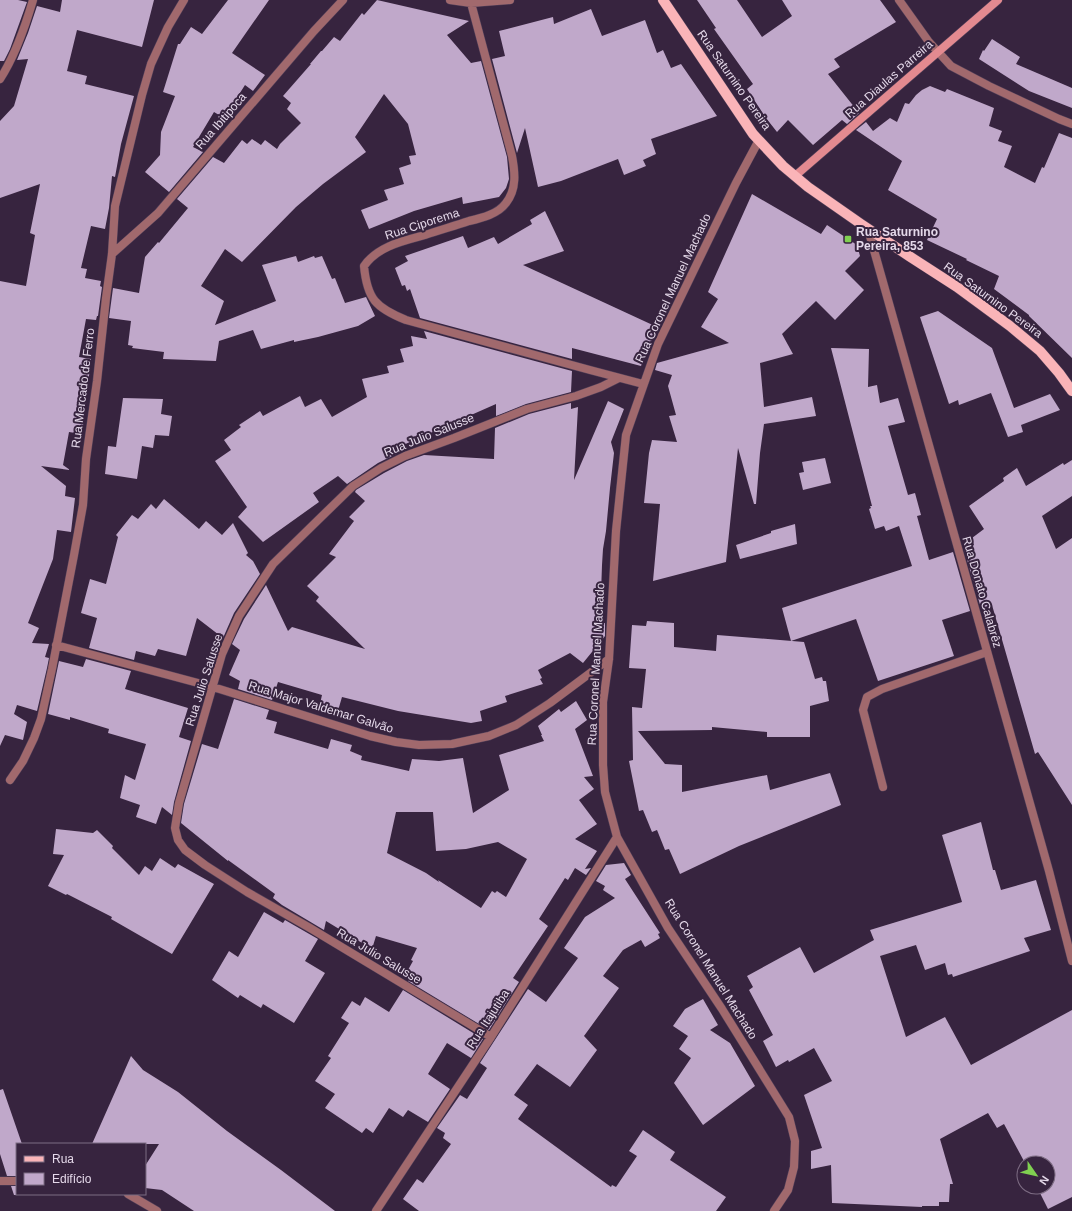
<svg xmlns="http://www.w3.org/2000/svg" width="1072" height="1211" viewBox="0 0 1072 1211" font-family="Arial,sans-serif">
<rect width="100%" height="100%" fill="#37243f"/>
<path fill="#c0a8ca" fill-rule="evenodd" d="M 0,0 L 18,0 L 27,2 L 10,49 L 4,61 L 0,61 Z
M 62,0 L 154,0 L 142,47 L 77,30 L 67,71 L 87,76 L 85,84 L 134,96 L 121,144 L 115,177 L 112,176 L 109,208 L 105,229 L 91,226 L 81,268 L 87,269 L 85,278 L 101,281 L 100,286 L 102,287 L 98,316 L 97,316 L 96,320 L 86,319 L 79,357 L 91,359 L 82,434 L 69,432 L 63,465 L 70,470 L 41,466 L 66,486 L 65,496 L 75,498 L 71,532 L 57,530 L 53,559 L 28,623 L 39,628 L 32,643 L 49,644 L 45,657 L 49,658 L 47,668 L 37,711 L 17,705 L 14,714 L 27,722 L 23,740 L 5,735 L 0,746 L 0,281 L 26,286 L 35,235 L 30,233 L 40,184 L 0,198 L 0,121 L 14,106 L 28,59 L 17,60 L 28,33 L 37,6 L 60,12 Z
M 228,0 L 269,0 L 232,53 L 265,75 L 253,91 L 245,85 L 224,118 L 214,112 L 193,147 L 203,152 L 169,192 L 145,172 L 160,155 L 161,132 L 175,96 L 163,92 L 178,44 L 180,44 L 191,27 L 202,34 Z
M 377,0 L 469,21 L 447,35 L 471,63 L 481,61 L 507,157 L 509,179 L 506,188 L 499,197 L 463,204 L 462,197 L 414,211 L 369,229 L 361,210 L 388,200 L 384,190 L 404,184 L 399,168 L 411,164 L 409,156 L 416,155 L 408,124 L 384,94 L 355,137 L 366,152 L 323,184 L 296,207 L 242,262 L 225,249 L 201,286 L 224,301 L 215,325 L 276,301 L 262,265 L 296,256 L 298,262 L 314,256 L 315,258 L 322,256 L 332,279 L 335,278 L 345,303 L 366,297 L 375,316 L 358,326 L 318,337 L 294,342 L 294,340 L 261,349 L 253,330 L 219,341 L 216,361 L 163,359 L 164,352 L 132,348 L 133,346 L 128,345 L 131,321 L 109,318 L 113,288 L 139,293 L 145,257 L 158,242 L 159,243 L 188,208 L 177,199 L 213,157 L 224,163 L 242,140 L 247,144 L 252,139 L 261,145 L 265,140 L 277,149 L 280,144 L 301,123 L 287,109 L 291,103 L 283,96 L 311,64 L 310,64 L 321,51 L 322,51 L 334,37 L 340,41 L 362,13 L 364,15 Z
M 697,0 L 737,0 L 762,37 L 792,16 L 782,0 L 880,0 L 896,22 L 834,59 L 840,67 L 828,74 L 859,113 L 847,124 L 842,120 L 813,145 L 788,120 L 777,132 L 766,118 L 747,89 L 753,84 L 714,29 L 716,28 Z
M 591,9 L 602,36 L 645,20 L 657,53 L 663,50 L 671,68 L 681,64 L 717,116 L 651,139 L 656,154 L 643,160 L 646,166 L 624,175 L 618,159 L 561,181 L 538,187 L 525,128 L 517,153 L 492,59 L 505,56 L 499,31 L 553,17 L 554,24 Z
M 992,39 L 1020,57 L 1016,64 L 1072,88 L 1072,108 L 1029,91 L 979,59 L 983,50 L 984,51 Z
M 930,86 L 945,92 L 947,89 L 994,108 L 989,126 L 1002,131 L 998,141 L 1012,146 L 1004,167 L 1035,183 L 1042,167 L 1044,168 L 1059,133 L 1072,138 L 1072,358 L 1029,316 L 1029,315 L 994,289 L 999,276 L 966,260 L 967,259 L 927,240 L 937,219 L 888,190 L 902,161 L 856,130 L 866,122 L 873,131 L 890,118 L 897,122 L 905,103 L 909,104 L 916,95 L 922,90 Z
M 752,194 L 821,234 L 827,225 L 857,245 L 860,256 L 845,271 L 864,290 L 835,320 L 816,301 L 782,334 L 793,354 L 760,363 L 764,407 L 812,397 L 816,416 L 764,424 L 760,453 L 756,504 L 754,504 L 738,448 L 726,562 L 653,581 L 660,504 L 644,503 L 649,453 L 652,440 L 677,442 L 669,416 L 676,415 L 668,386 L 672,375 L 655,370 L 657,363 L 729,343 L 701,327 L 718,299 L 708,292 Z
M 545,211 L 564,251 L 523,265 L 657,327 L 641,366 L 572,348 L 572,359 L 420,318 L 410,289 L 407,291 L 405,285 L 402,286 L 395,268 L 408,261 L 405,256 L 463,236 L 468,248 L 494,237 L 498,244 L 532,224 L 530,220 Z
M 938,311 L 992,348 L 1014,408 L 1050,394 L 1060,410 L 1021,425 L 1023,432 L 1008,437 L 991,393 L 959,405 L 958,400 L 949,404 L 920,317 Z
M 424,331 L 572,371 L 571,392 L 526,404 L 496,416 L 496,404 L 385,453 L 398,453 L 378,463 L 347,484 L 338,476 L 313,493 L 319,502 L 263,542 L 238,517 L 247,507 L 215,461 L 231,450 L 224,440 L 241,427 L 239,425 L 260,411 L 263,416 L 300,396 L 305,407 L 321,399 L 332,417 L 367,397 L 362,379 L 389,373 L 387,366 L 404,362 L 400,349 L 413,346 L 411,336 L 427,339 Z
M 831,348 L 869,349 L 868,387 L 877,385 L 880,403 L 898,398 L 905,422 L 888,426 L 908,495 L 915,493 L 921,515 L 917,516 L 929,560 L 953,552 L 970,611 L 942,620 L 954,656 L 878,681 L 856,619 L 791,641 L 782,608 L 912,566 L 899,526 L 886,531 L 884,526 L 875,529 L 869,509 L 871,508 L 870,506 L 872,506 Z
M 123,398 L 163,399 L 161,414 L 172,416 L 169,436 L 155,435 L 153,448 L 142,446 L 137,479 L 105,474 L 108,446 L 116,447 Z
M 608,401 L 624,409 L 611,442 L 614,453 L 610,488 L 606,531 L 603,549 L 602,565 L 600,623 L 605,623 L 605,636 L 583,663 L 570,653 L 538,670 L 542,678 L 540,679 L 543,684 L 505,696 L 507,702 L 480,711 L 482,721 L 471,723 L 398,711 L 342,697 L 337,714 L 319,708 L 322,695 L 278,682 L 272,700 L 238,689 L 240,681 L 229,675 L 240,650 L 232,644 L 244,619 L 266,585 L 288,631 L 292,627 L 365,649 L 316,601 L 319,597 L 307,586 L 336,557 L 329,554 L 354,521 L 349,517 L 365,501 L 355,492 L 356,490 L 384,473 L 407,461 L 424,455 L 494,459 L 495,428 L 529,414 L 571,403 L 571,409 L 578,407 L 574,480 Z
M 825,458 L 831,483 L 803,490 L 799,473 L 804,472 L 802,462 Z
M 1072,460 L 1072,496 L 1042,516 L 1056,549 L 1072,538 L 1072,805 L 1038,752 L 1035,754 L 992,605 L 981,608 L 964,549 L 974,545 L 972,538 L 984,529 L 969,506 L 1004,481 L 1003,478 L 1017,468 L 1026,486 L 1063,463 L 1064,465 Z
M 164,499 L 199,529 L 206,521 L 222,535 L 233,523 L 248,553 L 246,555 L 253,561 L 260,574 L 234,613 L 223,638 L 197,618 L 186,656 L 158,649 L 155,656 L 136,651 L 134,660 L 89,648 L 97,618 L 81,613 L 90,579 L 106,584 L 118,537 L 116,535 L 132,515 L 138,519 L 151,504 L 156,509 Z
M 795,524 L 797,544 L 740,559 L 736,545 L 771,533 L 771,531 Z
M 647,621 L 674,623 L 674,647 L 716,651 L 717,635 L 804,642 L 815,679 L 822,677 L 823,681 L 826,681 L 829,701 L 810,706 L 810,737 L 767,737 L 767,732 L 712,727 L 712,730 L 638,731 L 665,764 L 682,765 L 682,792 L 767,775 L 770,790 L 830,773 L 841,805 L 739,846 L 680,874 L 669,849 L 665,850 L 657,830 L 652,832 L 643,810 L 639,811 L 629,761 L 633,760 L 632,707 L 642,708 L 646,669 L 629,668 L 632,625 L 646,626 Z
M 86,659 L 131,671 L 125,689 L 188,708 L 179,737 L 191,741 L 174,802 L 172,815 L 162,807 L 156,824 L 136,817 L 140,805 L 120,798 L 125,775 L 135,780 L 146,744 L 108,733 L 109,729 L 70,717 L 70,720 L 48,714 L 59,661 L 83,667 Z
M 234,699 L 269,710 L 266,719 L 277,722 L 274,733 L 328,749 L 331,739 L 352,745 L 350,751 L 362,756 L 361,760 L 409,771 L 412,759 L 439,761 L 463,758 L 473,813 L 509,790 L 499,755 L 544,741 L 541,735 L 542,735 L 538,726 L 559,709 L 561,712 L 576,701 L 587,720 L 575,729 L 593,776 L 584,777 L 594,789 L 579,800 L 597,824 L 575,839 L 597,851 L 585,869 L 591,868 L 586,875 L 575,868 L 568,880 L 565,878 L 539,919 L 548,926 L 513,978 L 519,982 L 489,1030 L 408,981 L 413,973 L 408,970 L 413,961 L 411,960 L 417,948 L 376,936 L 372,949 L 326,921 L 324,930 L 282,905 L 273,898 L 275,894 L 228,860 L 228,861 L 181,823 L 184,804 L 202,744 L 218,749 ZM 396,812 L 433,812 L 436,851 L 466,849 L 498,842 L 527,859 L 506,897 L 497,891 L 495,893 L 492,891 L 481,908 L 438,880 L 439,882 L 426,873 L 387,853 Z
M 981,822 L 993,870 L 995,870 L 1001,890 L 1036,880 L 1051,930 L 1024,938 L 1030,951 L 953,977 L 952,974 L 948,975 L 945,963 L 925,970 L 916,945 L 880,956 L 906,1037 L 945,1017 L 971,1065 L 1072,1010 L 1072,1197 L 1048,1209 L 1037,1187 L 1048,1187 L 1048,1163 L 1025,1163 L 1004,1124 L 997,1128 L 988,1113 L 940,1139 L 953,1184 L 950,1184 L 949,1202 L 939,1202 L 939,1206 L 922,1206 L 922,1207 L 832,1203 L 831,1165 L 811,1169 L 811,1151 L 822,1148 L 804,1095 L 832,1081 L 814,1048 L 789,1062 L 788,1060 L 776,1067 L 763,1041 L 773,1035 L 749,990 L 753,987 L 747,976 L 800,947 L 814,973 L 874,940 L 870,930 L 962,902 L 942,835 Z
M 56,829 L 93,833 L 97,830 L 113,846 L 112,848 L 139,875 L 145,866 L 152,871 L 160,858 L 175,868 L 178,864 L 214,884 L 172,954 L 111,919 L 112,917 L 67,894 L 66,895 L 48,886 L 64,855 L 53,854 Z
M 624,863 L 631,875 L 625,879 L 660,933 L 658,934 L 660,938 L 645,947 L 641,940 L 623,950 L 603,976 L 619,988 L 584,1036 L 597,1050 L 570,1087 L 537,1064 L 514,1095 L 528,1105 L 518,1119 L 611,1187 L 612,1185 L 616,1187 L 637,1156 L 629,1151 L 643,1130 L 675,1152 L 670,1160 L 726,1197 L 716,1211 L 419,1211 L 403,1199 L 417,1179 L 423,1183 L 451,1144 L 443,1138 L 445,1133 L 437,1128 L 460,1095 L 467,1099 L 487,1068 L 480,1063 L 528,989 L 546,1002 L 578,958 L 564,948 L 585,917 L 615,898 L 603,890 L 605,886 L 596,881 L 606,865 Z
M 264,912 L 283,923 L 285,920 L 318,939 L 305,961 L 325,973 L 294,1023 L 263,1004 L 261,1008 L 240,995 L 238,998 L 212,980 L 229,951 L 238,957 Z
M 403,990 L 483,1039 L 471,1058 L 447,1043 L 428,1074 L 450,1089 L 428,1122 L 408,1110 L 403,1117 L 389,1108 L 373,1133 L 366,1128 L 362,1133 L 325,1108 L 335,1094 L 315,1081 L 331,1058 L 328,1056 L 349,1023 L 341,1018 L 352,1001 L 360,1006 L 365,997 L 389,1012 Z
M 703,999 L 718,1025 L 710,1030 L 730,1043 L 755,1086 L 703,1125 L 674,1083 L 691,1058 L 679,1049 L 688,1036 L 673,1026 L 685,1009 Z
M 131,1056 L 143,1070 L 178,1092 L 227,1131 L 281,1170 L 335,1211 L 194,1211 L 162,1190 L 145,1188 L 145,1166 L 159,1144 L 92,1144 Z
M 3,1089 L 22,1144 L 17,1144 L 17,1176 L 7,1176 L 0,1154 L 0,1090 Z
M 11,1186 L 17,1186 L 17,1195 L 14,1195 Z"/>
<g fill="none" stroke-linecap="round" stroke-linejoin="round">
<g stroke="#53415a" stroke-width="9">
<path id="lane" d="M 883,787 L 863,710 L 867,697 L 882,689 L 987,652"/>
</g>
<g stroke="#53415a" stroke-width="9">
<path id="street" d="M 450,0 L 471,3 L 510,0
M 899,0 L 929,42 L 951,66 L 989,86 L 1059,119 L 1072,124
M 471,3 L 512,156 C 515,172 517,189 506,203 C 498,214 482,218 469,221 C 454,226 440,230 425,235 C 403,241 378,246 364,266 C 367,299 376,308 406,320 L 590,370 L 643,384
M 0,79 C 15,56 25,27 33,0
M 759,140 L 736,183 L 658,344 L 626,435 L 616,531 L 609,659 L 603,702 L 603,765 L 605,792 L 617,837 L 668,928 L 722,1009 L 789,1117 L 795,1141 L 794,1167 L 788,1190 L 774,1211
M 868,229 L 1049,871 L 1072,961
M 112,254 L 158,213 L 314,31 L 343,0
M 56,645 L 213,687 L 370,736 L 396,742 L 419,745 L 452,744 L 489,736 L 516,725 L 550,703 L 609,659
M 10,780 L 23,761 L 34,738 L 41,719 L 52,669 L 74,555 L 83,505 L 86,459 L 97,381 L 106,298 L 112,254 L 115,206 L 142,95 L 151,64 L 168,27 L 184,0
M 491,1037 L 310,928 L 247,892 L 205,865 L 185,850 L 178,840 L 175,828 L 179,803 L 222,654 L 239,616 L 273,564 L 353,486 L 381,468 L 405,456 L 454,438 L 527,409 L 576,396 L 601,387 L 619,378
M 0,1181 L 17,1181
M 128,1194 L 157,1211
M 376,1211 L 491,1037 L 617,837"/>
</g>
<g stroke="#53415a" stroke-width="9">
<path id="secondary" d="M 795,176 L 998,0"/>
</g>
<g stroke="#53415a" stroke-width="11">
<path id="primary" d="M 663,0 L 753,134 L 783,166 L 808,187 L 861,224 L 909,256 L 957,287 L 1010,326 L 1040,351 L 1059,373 L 1072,391"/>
</g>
<use href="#lane" stroke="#a1696d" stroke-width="8"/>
<use href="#street" stroke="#a1696d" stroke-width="8"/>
<use href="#secondary" stroke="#e38a90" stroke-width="8"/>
<use href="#primary" stroke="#fab4b8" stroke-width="10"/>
</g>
<rect fill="#80d051" stroke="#37243f" stroke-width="1.5" x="844" y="235" width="8" height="8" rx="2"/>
<g text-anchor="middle" stroke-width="4" stroke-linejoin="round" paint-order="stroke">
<g font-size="12" fill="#e5d9ea" stroke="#37243f">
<text transform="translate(889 79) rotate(-41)" y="4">Rua Diaulas Parreira</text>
<text transform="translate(734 80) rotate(55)" y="4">Rua Saturnino Pereira</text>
<text transform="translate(221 121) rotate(-49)" y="4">Rua Ibitipoca</text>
<text transform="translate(422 224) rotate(-18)" y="4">Rua Ciporema</text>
<text transform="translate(673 288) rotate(-65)" y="4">Rua Coronel Manuel Machado</text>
<text transform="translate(993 300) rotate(36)" y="4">Rua Saturnino Pereira</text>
<text transform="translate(83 388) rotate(-83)" y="4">Rua Mercado de Ferro</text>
<text transform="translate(429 435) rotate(-22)" y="4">Rua Julio Salusse</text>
<text transform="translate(982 592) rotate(74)" y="4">Rua Donato Calabrêz</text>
<text transform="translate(596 664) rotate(-87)" y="4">Rua Coronel Manuel Machado</text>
<text transform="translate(204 680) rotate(-72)" y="4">Rua Julio Salusse</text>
<text transform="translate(321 707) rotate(17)" y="4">Rua Major Valdemar Galvão</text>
<text transform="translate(379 956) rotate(31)" y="4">Rua Julio Salusse</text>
<text transform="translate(711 969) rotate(58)" y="4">Rua Coronel Manuel Machado</text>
<text transform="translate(488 1019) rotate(-57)" y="4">Rua Itajutiba</text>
</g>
<g font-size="12" font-weight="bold" fill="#e5d9ea" stroke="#37243f" text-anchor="start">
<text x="856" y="236">Rua Saturnino<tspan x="856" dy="14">Pereira, 853</tspan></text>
</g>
</g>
<rect x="16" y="1143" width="130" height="52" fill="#37243f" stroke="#7d6c83"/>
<rect x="24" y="1156" width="20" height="6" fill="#fab4b8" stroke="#7d6c83"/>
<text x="52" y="1163" font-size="12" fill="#e5d9ea">Rua</text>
<rect x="24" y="1173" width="20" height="12" fill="#c0a8ca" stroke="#7d6c83"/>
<text x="52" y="1183" font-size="12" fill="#e5d9ea">Edifício</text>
<g transform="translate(1036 1175) rotate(124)"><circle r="19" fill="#37243f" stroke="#7d6c83"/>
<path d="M0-3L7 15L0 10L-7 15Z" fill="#80d051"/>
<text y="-6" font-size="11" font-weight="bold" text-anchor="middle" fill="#e5d9ea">N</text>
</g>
</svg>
